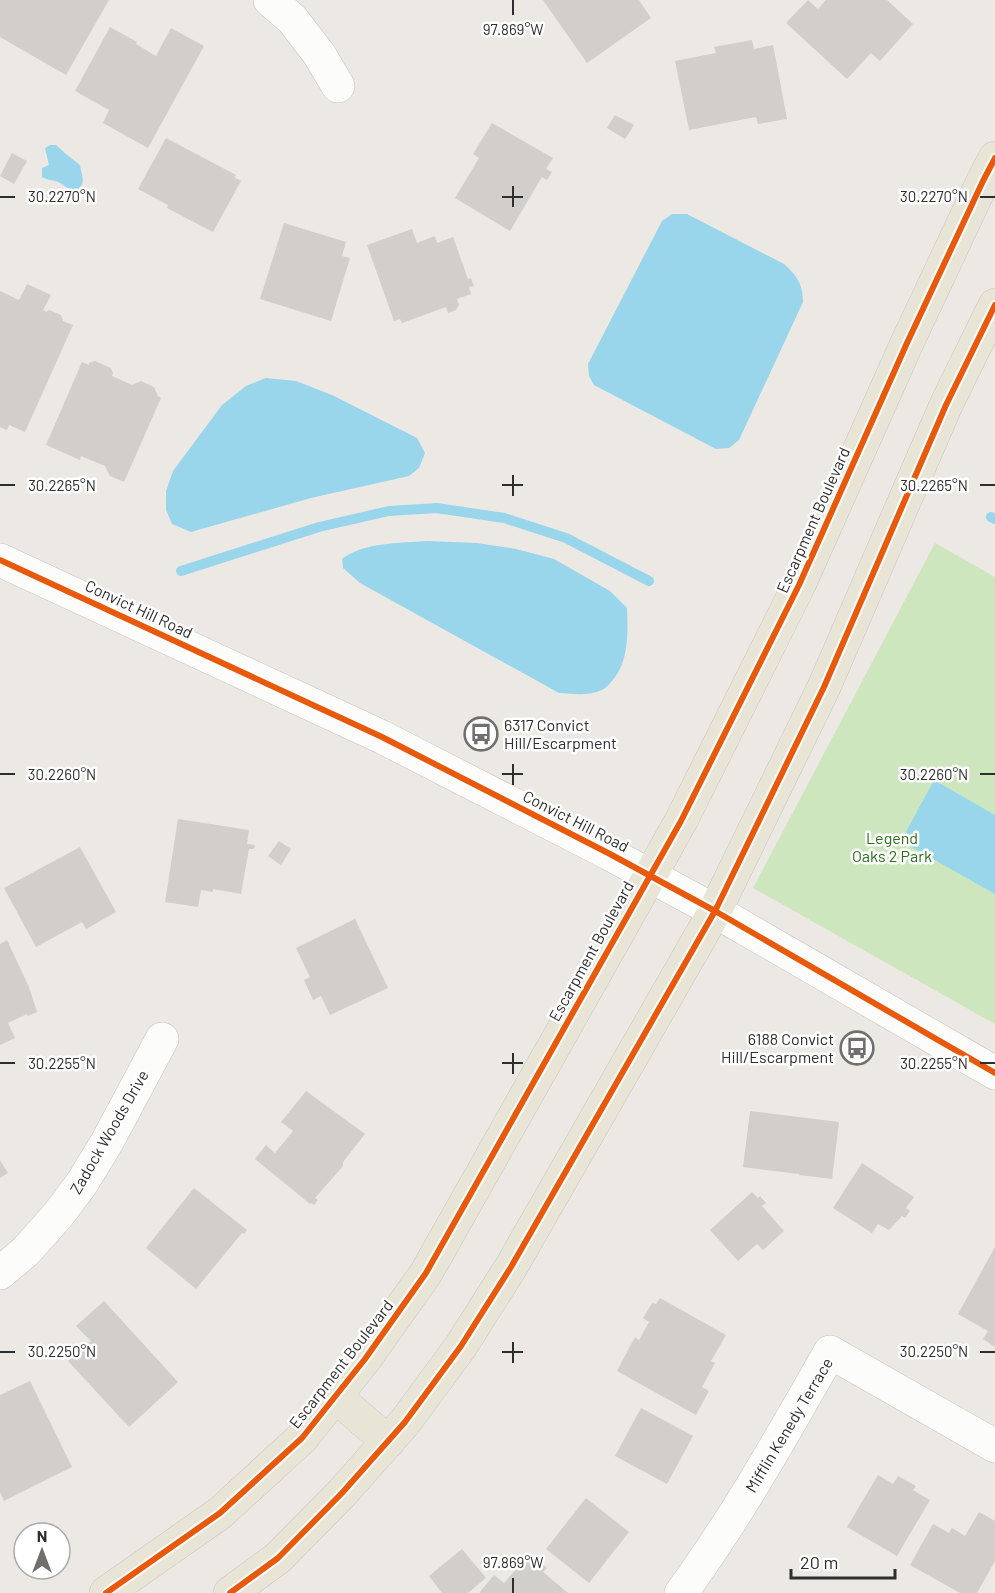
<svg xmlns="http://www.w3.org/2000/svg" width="995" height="1593" viewBox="0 0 995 1593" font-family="Barlow,sans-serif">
<rect width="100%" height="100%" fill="#ece8e4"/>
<path fill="#cee6be" d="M 935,543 L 995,577 L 995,1024 L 753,888 Z"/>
<path fill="#99d6ec" d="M 50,145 L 56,145 L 66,154 L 80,165 C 82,178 87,182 76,191 C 69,190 68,188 62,184 C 56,180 49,181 42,177 L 42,168 L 49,165 L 45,148 Z
M 672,214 L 687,214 L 784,264 C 797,276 803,284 803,302 L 739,440 L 729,448 L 716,449 L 594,385 L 589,376 L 588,364 L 662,221 Z
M 266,378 L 296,381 L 332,395 L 417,438 L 425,453 L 419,468 L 409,476 L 311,498 L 191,532 L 172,524 L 166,510 L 166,491 L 173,471 L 222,405 L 246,386 Z
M 427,541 L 477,543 L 516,549 L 554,559 L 610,591 L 627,608 C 628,632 629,662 612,681 C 609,684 606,688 602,690 C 588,696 574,694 559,693 L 360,583 L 343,568 L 342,559 C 364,542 401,543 427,541 Z
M 934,780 L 995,815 L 995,894 L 901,841 Z"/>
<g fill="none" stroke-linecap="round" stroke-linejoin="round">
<path stroke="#99d6ec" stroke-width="10" d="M 991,517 L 995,519
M 181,571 L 319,527 L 389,511 L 437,508 L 504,518 L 566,538 L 649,581"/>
</g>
<path fill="#d1cecb" d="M 0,0 L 109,0 L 66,75 L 0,37 Z
M 543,0 L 639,0 L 651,18 L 587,63 Z
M 808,0 L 818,9 L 826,0 L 887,0 L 913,24 L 880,61 L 871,53 L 847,79 L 786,23 Z
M 110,27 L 137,42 L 136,44 L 156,56 L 171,28 L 204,46 L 148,148 L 103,123 L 109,110 L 75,91 Z
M 752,40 L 754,49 L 773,45 L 787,119 L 758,124 L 756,117 L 689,130 L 675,61 L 716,53 L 714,47 Z
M 615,115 L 634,125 L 625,139 L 607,128 Z
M 492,123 L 553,158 L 546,169 L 552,172 L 547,180 L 542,177 L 510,231 L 455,198 L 479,158 L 473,154 Z
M 166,138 L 236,175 L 234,177 L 241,181 L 213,232 L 167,208 L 168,205 L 138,189 Z
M 12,153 L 27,161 L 14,184 L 0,176 Z
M 284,223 L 346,242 L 342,256 L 350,258 L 331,321 L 260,299 Z
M 412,229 L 417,243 L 435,236 L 437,243 L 453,237 L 468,279 L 471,278 L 474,286 L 469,287 L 471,294 L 457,299 L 459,305 L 456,310 L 448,313 L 446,307 L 402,323 L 400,319 L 394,321 L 367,245 Z
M 27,284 L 51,295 L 43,310 L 46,312 L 49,310 L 61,315 L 63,321 L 73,325 L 25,432 L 9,425 L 7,430 L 0,427 L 0,291 L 19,300 Z
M 95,361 L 111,368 L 113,373 L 112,376 L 132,385 L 141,381 L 154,387 L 158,396 L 161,398 L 124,482 L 110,476 L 105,466 L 81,456 L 80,460 L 46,445 L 82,362 L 89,365 L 89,363 Z
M 178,819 L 249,830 L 247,844 L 255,845 L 254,849 L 249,849 L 241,894 L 213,889 L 213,892 L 201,890 L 198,907 L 165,902 Z
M 279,841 L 291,849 L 281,865 L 268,856 Z
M 80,847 L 116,912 L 86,929 L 82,922 L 36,947 L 4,888 Z
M 355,919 L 388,988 L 330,1015 L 321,996 L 313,1000 L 304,980 L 310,977 L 296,948 Z
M 7,940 L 29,987 L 37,1012 L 28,1016 L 27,1014 L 8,1023 L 15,1038 L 0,1045 L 0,944 Z
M 306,1091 L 365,1134 L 343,1162 L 343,1166 L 315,1198 L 318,1200 L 314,1205 L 311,1203 L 310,1204 L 255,1159 L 266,1145 L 275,1153 L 293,1131 L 281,1122 Z
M 750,1111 L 839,1122 L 832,1179 L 799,1175 L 799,1174 L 743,1167 Z
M 0,1160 L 8,1173 L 0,1178 Z
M 862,1163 L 914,1197 L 906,1208 L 910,1211 L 905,1218 L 902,1216 L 889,1230 L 878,1224 L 872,1233 L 833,1208 Z
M 194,1188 L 247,1230 L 244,1234 L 242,1233 L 196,1289 L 146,1248 Z
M 752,1192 L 758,1198 L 760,1196 L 766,1203 L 762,1206 L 784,1231 L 763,1250 L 757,1244 L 738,1261 L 710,1230 Z
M 995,1247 L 995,1347 L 983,1339 L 988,1331 L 958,1314 Z
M 660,1298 L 726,1335 L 711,1361 L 715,1363 L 702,1387 L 709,1391 L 696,1415 L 617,1371 L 635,1337 L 639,1340 L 649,1322 L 643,1318 L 652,1303 L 656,1304 Z
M 104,1301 L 178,1382 L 129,1427 L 68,1361 L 91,1341 L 76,1326 Z
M 30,1381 L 72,1467 L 4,1501 L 0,1492 L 0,1395 Z
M 641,1408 L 693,1436 L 667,1484 L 615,1456 Z
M 878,1475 L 893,1484 L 898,1476 L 916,1486 L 913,1490 L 930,1500 L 897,1556 L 847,1527 Z
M 586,1498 L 629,1532 L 589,1583 L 546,1549 Z
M 979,1512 L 995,1521 L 995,1561 L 977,1593 L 960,1593 L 910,1565 L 933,1524 L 949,1533 L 952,1528 L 965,1536 Z
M 462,1549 L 486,1578 L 468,1593 L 442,1593 L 429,1576 Z
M 526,1558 L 536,1567 L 541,1562 L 547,1568 L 543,1572 L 568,1593 L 479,1593 L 494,1575 L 504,1583 Z"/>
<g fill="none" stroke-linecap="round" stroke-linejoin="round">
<g stroke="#c5c4c5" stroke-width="34">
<path id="minor" d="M 270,0 L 292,19 L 319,54 L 338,86
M 0,560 L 382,737 L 610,854 L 715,911 L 995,1073
M 0,1273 L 26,1251 L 58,1215 L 82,1183 L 107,1142 L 162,1039
M 681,1593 C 737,1517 783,1434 830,1352 L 995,1446"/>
</g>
<g stroke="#c6c5c4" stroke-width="34">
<path id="major" d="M 335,1396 L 388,1442
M 106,1593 L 220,1513 L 302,1438 L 365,1359 L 426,1273 L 681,821 L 799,585 L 907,343 L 983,181 L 995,158
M 230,1593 L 278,1558 L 342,1493 L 405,1422 L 461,1346 L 511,1267 L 715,911 L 824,687 L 946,405 L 995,305"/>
</g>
<use href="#minor" stroke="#fcfcfb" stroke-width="33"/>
<use href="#major" stroke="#e8e4d6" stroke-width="33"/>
<g stroke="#fff" stroke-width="10">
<path id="cycleway" d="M 0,560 L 382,737 L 610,854 L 715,911 L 995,1073
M 106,1593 L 220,1513 L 302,1438 L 365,1359 L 426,1273 L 681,821 L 799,585 L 907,343 L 983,181 L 995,158
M 230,1593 L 278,1558 L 342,1493 L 405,1422 L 461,1346 L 511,1267 L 715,911 L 824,687 L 946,405 L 995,305"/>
</g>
<use href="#cycleway" stroke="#e8590c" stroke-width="6"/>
</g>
<path fill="none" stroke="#2e2e2e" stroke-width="2" d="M 513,0 L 513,15M 513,186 L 513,207M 0,197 L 15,197M 502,197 L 523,197M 980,197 L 995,197M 513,475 L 513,496M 0,485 L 15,485M 502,485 L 523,485M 980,485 L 995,485M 513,764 L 513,785M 0,774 L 15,774M 502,774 L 523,774M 980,774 L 995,774M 513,1053 L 513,1074M 0,1063 L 15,1063M 502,1063 L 523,1063M 980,1063 L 995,1063M 513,1342 L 513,1363M 0,1352 L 15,1352M 502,1352 L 523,1352M 980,1352 L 995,1352M 513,1578 L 513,1593"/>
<defs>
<g id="bus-ring" transform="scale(1.725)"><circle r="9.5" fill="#fff" stroke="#706f6e" stroke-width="1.5"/><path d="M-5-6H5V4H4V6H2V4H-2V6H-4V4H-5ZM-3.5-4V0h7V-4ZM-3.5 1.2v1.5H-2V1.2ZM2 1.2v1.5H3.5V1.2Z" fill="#706f6e"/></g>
</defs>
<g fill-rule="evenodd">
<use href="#bus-ring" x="481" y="734"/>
<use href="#bus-ring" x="857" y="1048"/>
</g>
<g text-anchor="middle" stroke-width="5" stroke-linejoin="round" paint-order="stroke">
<g font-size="16" fill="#2e2e2e" stroke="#fff">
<text transform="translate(813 520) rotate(-66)" y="6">Escarpment Boulevard</text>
<text transform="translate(139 609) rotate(25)" y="6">Convict Hill Road</text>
<text transform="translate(576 821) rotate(27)" y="6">Convict Hill Road</text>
<text transform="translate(591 951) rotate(-61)" y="6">Escarpment Boulevard</text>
<text transform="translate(109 1132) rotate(-60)" y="6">Zadock Woods Drive</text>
<text transform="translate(341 1364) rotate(-52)" y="6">Escarpment Boulevard</text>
<text transform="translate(789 1425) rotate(-59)" y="6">Mifflin Kenedy Terrace</text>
</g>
<g font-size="16" fill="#2e2e2e" stroke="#fff" text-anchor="start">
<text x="504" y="731">6317 Convict<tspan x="504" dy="18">Hill/Escarpment</tspan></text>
<text x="834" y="1045" text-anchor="end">6188 Convict<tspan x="834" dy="18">Hill/Escarpment</tspan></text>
</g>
<g font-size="16" fill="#2c6e1b" stroke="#fff">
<text x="892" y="844">Legend<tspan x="892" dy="18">Oaks 2 Park</tspan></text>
</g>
</g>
<g font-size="15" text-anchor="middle" fill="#2e2e2e" stroke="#fff" stroke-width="5" stroke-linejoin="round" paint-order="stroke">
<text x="513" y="35">97.869°W</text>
<text x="62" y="202">30.2270°N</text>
<text x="934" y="202">30.2270°N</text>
<text x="62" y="491">30.2265°N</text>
<text x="934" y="491">30.2265°N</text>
<text x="62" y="780">30.2260°N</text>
<text x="934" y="780">30.2260°N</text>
<text x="62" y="1069">30.2255°N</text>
<text x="934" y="1069">30.2255°N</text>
<text x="62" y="1357">30.2250°N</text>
<text x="934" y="1357">30.2250°N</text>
<text x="513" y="1568">97.869°W</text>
</g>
<g transform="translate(42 1551)"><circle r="28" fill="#ffffff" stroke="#ababab" stroke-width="1.5"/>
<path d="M0-4.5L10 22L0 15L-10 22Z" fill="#706f6e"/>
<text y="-9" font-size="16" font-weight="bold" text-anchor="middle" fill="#2e2e2e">N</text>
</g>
<path d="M791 1569v9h104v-9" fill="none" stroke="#2e2e2e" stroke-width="3"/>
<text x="800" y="1569" font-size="18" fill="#2e2e2e" stroke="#ffffff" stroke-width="4.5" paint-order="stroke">20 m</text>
</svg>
